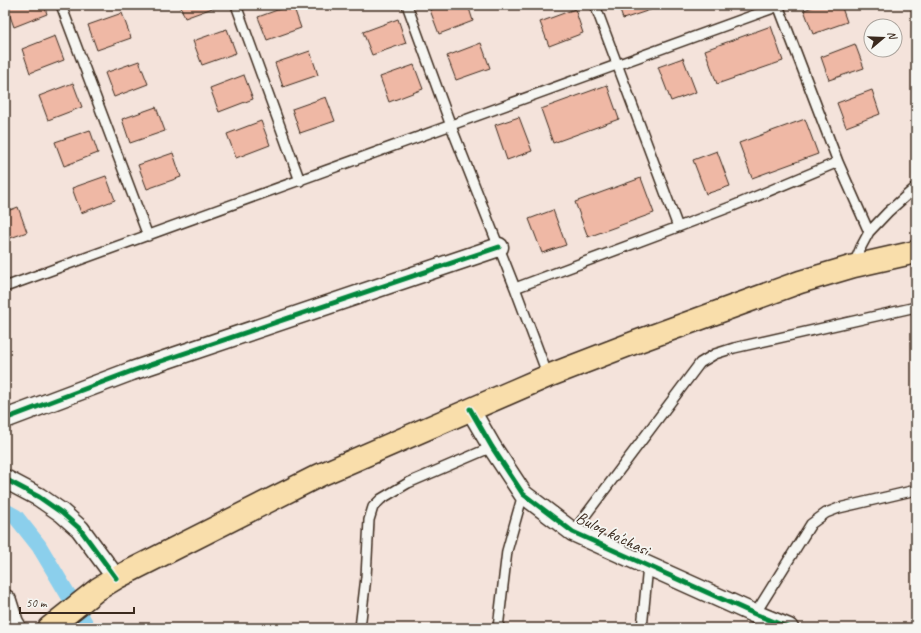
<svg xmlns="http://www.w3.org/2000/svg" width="921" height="633" viewBox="0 0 921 633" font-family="Caveat,sans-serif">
<rect width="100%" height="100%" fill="#f4e3db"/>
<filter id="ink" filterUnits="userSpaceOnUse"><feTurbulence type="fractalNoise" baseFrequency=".025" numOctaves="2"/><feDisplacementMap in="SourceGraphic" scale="8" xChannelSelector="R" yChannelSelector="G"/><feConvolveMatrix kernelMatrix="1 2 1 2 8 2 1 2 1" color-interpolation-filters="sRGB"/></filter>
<g filter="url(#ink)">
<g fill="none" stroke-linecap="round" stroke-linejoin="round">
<path stroke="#8bcfec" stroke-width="16" d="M 5,511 L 16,517 L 39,546 L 88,628"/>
</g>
<path fill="#efb8a5" stroke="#3b2a1e" d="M 6,5 L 44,5 L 47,14 L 14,27 Z
M 180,5 L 217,5 L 218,6 L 185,18 Z
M 291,5 L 293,5 L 301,28 L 267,40 L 258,17 Z
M 444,5 L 468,5 L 473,21 L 439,34 L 430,10 Z
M 618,5 L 659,5 L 659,7 L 623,19 Z
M 818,5 L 841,5 L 847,22 L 813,34 L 804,10 Z
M 575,9 L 583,33 L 549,46 L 540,22 Z
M 122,13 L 131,38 L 97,50 L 88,25 Z
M 398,19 L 406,43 L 372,55 L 363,32 Z
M 771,26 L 783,61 L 717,84 L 705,50 Z
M 227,29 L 236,53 L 202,65 L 193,41 Z
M 55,36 L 64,60 L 30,73 L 22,49 Z
M 481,43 L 490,68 L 456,80 L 447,56 Z
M 855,44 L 864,68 L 829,80 L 821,57 Z
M 310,51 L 318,75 L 283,87 L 275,63 Z
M 683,58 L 696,92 L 671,101 L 658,67 Z
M 139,61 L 148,84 L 114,97 L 105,73 Z
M 414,65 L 423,89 L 389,102 L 380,77 Z
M 244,75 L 253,99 L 219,112 L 210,88 Z
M 73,83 L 82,107 L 48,120 L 39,96 Z
M 607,85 L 619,119 L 553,143 L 541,109 Z
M 872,90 L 880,114 L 846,127 L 837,103 Z
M 326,97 L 335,121 L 300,133 L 292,109 Z
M 156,107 L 165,131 L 130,143 L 122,119 Z
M 519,117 L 532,151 L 507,160 L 495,125 Z
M 805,119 L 818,154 L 752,178 L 739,143 Z
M 261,121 L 270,145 L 236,158 L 227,134 Z
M 90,130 L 98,153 L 64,166 L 55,142 Z
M 717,151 L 730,186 L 706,194 L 693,160 Z
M 173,153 L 181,177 L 147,189 L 138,165 Z
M 106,176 L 115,200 L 81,213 L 72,188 Z
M 641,178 L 654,213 L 588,237 L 575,202 Z
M 18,207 L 27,232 L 5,240 L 5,212 Z
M 553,210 L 566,245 L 542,253 L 529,219 Z"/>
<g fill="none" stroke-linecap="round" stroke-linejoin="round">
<g stroke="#3b2a1e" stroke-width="12">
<path id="service" d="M 61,5 L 148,236
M 236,5 L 300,181
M 407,5 L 451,126 L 515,288 L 548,376
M 595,5 L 678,227
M 838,162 L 869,232
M 854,264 L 861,247 L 869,232 L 888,212 L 916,187
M 5,287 L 779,6
M 515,288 L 678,227 L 733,206 L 838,162 L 778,5
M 573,532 L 700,363 L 715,354 L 734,348 L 916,307
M 755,614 L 811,524 L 826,513 L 839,508 L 916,490
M 360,628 L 366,577 L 369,520 L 373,507 L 381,499 L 408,483 L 492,447
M 498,628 L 507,551 L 523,494
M 642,628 L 648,566"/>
</g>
<g stroke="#3b2a1e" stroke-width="21">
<path id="minor" d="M 470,409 L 492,447 L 523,494 L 573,532 L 755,614 L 789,628
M 5,419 L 132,371 L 499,247
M 5,479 L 39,497 L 62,513 L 80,529 L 116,578"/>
</g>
<g stroke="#3b2a1e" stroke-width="25">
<path id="secondary" d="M 5,601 L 12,623 L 15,628"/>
</g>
<g stroke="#3b2a1e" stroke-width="25">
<path id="primary" d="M 49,628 L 98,589 L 116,578 L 320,475 L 548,376 L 636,342 L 800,282 L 854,266 L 916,252"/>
</g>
<use href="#service" stroke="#f6f6f2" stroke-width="9"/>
<use href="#minor" stroke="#f6f6f2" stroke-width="18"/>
<use href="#secondary" stroke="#f6f6f2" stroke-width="22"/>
<use href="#primary" stroke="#f9deab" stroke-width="22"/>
<g stroke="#f6f6f2" stroke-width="8">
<path id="cycleway" d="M 470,409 L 492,447 L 523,494 L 573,532 L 755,614 L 789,628
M 5,419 L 132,371 L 499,247
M 5,479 L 39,497 L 62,513 L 80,529 L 116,578"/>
</g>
<use href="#cycleway" stroke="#00873e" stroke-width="5"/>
</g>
</g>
<g text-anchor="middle" stroke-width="3.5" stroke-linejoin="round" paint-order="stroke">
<g font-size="17" fill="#3b2a1e" stroke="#f6f6f2">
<text transform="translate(613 533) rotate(26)" y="6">Buloq ko'chasi</text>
</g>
</g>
<rect width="921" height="633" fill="none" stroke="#f6f6f2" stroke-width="20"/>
<rect x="10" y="10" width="901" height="613" fill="none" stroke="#3b2a1e" stroke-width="1.5" filter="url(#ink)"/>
<g transform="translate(883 38) rotate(71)"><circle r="19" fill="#f6f6f2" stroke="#aba49d"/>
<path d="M0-3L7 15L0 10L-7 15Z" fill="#3b2a1e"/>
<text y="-6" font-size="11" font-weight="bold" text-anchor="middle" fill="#3b2a1e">N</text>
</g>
<path d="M20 607v6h114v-6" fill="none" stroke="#3b2a1e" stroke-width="2"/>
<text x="26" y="607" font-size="12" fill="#3b2a1e" stroke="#f6f6f2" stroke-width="3" paint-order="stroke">50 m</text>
</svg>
